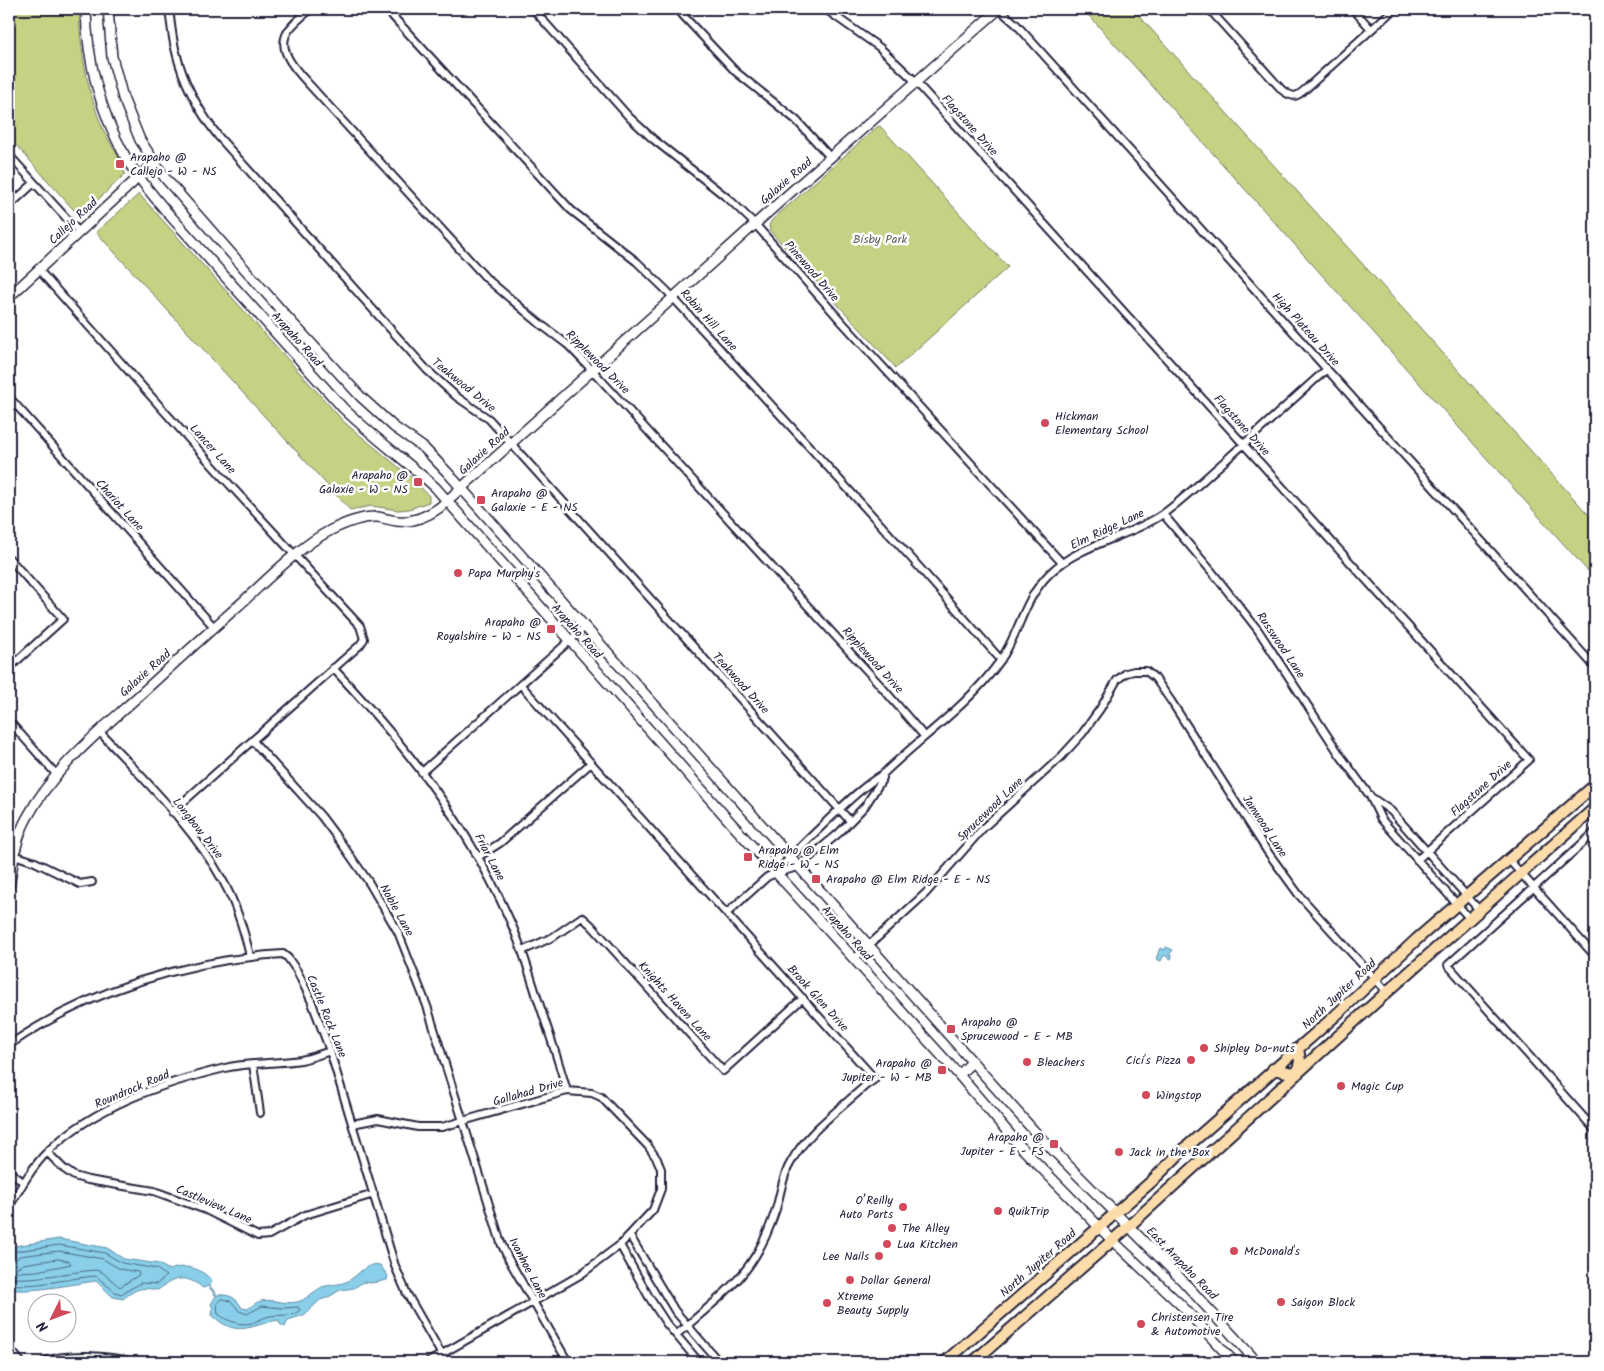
<svg xmlns="http://www.w3.org/2000/svg" width="1604" height="1371" viewBox="0 0 1604 1371" font-family="Kalam,sans-serif">
<rect width="100%" height="100%" fill="#fff"/>
<filter id="ink" filterUnits="userSpaceOnUse"><feTurbulence type="fractalNoise" baseFrequency=".02" numOctaves="2"/><feDisplacementMap in="SourceGraphic" scale="10" xChannelSelector="R" yChannelSelector="G"/><feConvolveMatrix kernelMatrix="1 2 1 2 8 2 1 2 1" color-interpolation-filters="sRGB"/></filter>
<g filter="url(#ink)">
<path fill="#c6d184" stroke="#747a60" d="M 9,9 L 79,9 C 80,50 87,91 103,129 C 109,143 122,159 125,174 L 80,217 L 9,137 Z
M 1083,9 L 1133,9 L 1595,522 L 1595,579 Z
M 880,126 L 1008,267 L 896,368 L 770,231 L 769,225 L 772,220 L 877,127 Z
M 139,194 L 345,423 L 413,479 L 429,496 L 429,502 L 409,509 L 398,510 L 372,506 L 350,510 L 96,232 Z"/>
<path fill="#89cfea" stroke="#608aa4" d="M 1166,947 L 1173,950 L 1169,955 L 1172,956 L 1171,959 L 1164,955 L 1161,961 L 1156,959 L 1160,948 L 1165,950 Z
M 59,1239 L 107,1248 L 124,1259 L 159,1264 L 169,1270 C 186,1264 200,1267 212,1281 L 210,1286 L 217,1295 C 229,1294 236,1297 242,1308 L 248,1309 C 252,1306 256,1302 261,1301 C 275,1298 287,1307 303,1300 C 309,1296 315,1291 322,1287 C 331,1284 341,1285 348,1281 C 359,1275 366,1262 380,1265 L 388,1276 L 387,1280 L 371,1283 L 363,1282 L 354,1288 L 340,1290 L 327,1298 L 320,1300 L 304,1315 L 288,1320 L 285,1327 L 281,1325 L 278,1320 C 251,1325 237,1339 212,1315 L 213,1309 L 211,1304 L 216,1296 L 208,1286 L 203,1288 C 186,1274 174,1277 158,1290 C 141,1287 137,1288 123,1299 L 113,1297 L 96,1281 C 79,1283 19,1295 9,1288 L 9,1252 L 14,1246 Z"/>
<g fill="none" stroke-linecap="round" stroke-linejoin="round">
<path stroke="#4b6781" stroke-width="1" d="M 9,1255 L 13,1254 L 17,1251 L 59,1245 L 105,1253 L 122,1263 L 157,1269 L 166,1276 L 157,1284 L 141,1283 L 121,1294 L 115,1292 L 96,1276 C 67,1278 37,1288 9,1284
M 58,1259 L 69,1261 L 71,1264 L 37,1271 L 18,1272 L 16,1270 L 16,1268 L 24,1264 Z
M 9,1261 L 15,1260 L 20,1256 L 59,1251 L 103,1259 L 120,1269 L 138,1272 L 139,1275 L 120,1287 L 102,1272 L 96,1270 C 67,1272 38,1280 9,1278
M 221,1299 C 231,1299 234,1304 239,1311 L 247,1314 L 262,1306 L 282,1308 L 298,1307 L 300,1310 C 291,1318 281,1314 270,1316 C 264,1317 258,1321 252,1323 C 241,1326 227,1321 218,1314 L 217,1304 Z"/>
<g stroke="#22223b" stroke-width="10">
<path id="street" d="M 169,9 C 171,23 172,38 176,52 C 183,82 199,111 218,136 L 427,370 L 457,397 L 489,419 L 850,821
M 311,9 C 303,16 290,25 286,35 C 277,55 304,78 316,92 L 486,278 L 539,323 L 568,345 L 593,371 L 880,685 L 924,736
M 386,9 L 571,210 L 637,262 L 667,291 L 912,559 L 1001,660
M 533,9 L 629,117 L 653,139 L 730,200 L 755,224 L 841,321 L 1062,563
M 677,9 L 736,72 L 796,120 L 831,158
M 825,9 L 879,47 L 916,82 L 1529,760 L 1417,860
M 999,9 L 1016,24 L 1595,667
M 1209,9 L 1282,90 C 1295,100 1298,96 1309,86 L 1394,9
M 1353,9 L 1371,29
M 9,155 L 79,232
M 9,206 L 34,183
M 38,269 L 220,474 L 360,626 L 364,639 L 360,645 L 172,812
M 9,397 L 214,627
M 1163,514 L 1213,573 L 1258,630 L 1340,755 L 1370,796 L 1381,819 L 1470,919
M 9,558 L 63,619 L 9,668
M 333,668 C 403,743 463,817 506,912 C 519,939 528,968 537,997 C 548,1029 558,1060 567,1091
M 521,685 L 875,1079 L 865,1086 C 840,1109 808,1131 791,1162 C 782,1176 781,1193 776,1209 C 770,1228 762,1247 750,1264 C 732,1290 700,1314 676,1335
M 9,721 L 56,774
M 99,731 C 142,778 192,825 223,881 C 236,904 244,930 250,956
M 253,741 L 321,816 L 342,844 L 368,881 L 398,932 L 427,1006 L 501,1243 L 509,1260 L 568,1362
M 422,772 L 585,627
M 1371,797 L 1391,811 L 1480,911
M 1595,832 L 1448,965 L 1595,1130
M 14,855 L 35,862 L 80,884 L 92,882
M 478,857 L 500,843 L 591,763
M 1509,860 L 1595,956
M 776,873 C 792,854 810,838 827,821 C 845,804 862,787 883,774 C 921,737 969,705 1000,661 C 1020,633 1022,601 1050,573 C 1081,543 1128,538 1163,514 C 1185,498 1205,478 1226,460 C 1260,430 1293,399 1327,369
M 727,913 L 767,877 L 776,873 L 798,867 L 839,833 L 865,806 L 883,778 L 883,774
M 522,951 L 553,937 L 582,917 L 591,925 L 723,1071 L 803,998
M 854,959 L 926,893 L 983,828 L 1061,757 L 1082,734 L 1100,709 L 1117,680 L 1126,673 L 1134,671 L 1146,671 L 1155,678 L 1171,701 L 1267,851 L 1299,895 L 1387,992
M 9,1045 C 89,990 186,960 283,954 L 288,958 L 297,971 L 311,1000 L 330,1051 L 395,1266 L 407,1294 L 446,1362
M 253,1064 L 260,1113
M 352,1124 L 378,1119 L 418,1127 L 442,1127 L 567,1091 L 592,1093 L 601,1097 L 648,1146 L 657,1159 L 661,1169 L 661,1189 L 653,1210 L 620,1245 L 580,1275 L 428,1362
M 47,1152 L 64,1169 L 74,1176 L 88,1180 L 154,1191 L 206,1210 L 258,1236 L 269,1235 L 305,1215 L 374,1194
M 9,1171 L 23,1182
M 9,1207 C 20,1188 32,1167 48,1151 C 95,1106 163,1083 225,1068 C 250,1062 276,1064 301,1060 C 311,1058 321,1054 330,1051
M 630,1236 L 675,1311 L 719,1362
M 620,1245 L 649,1297 L 666,1323 L 699,1362
M 9,1348 L 21,1362
M 43,1362 C 67,1352 109,1356 135,1362"/>
</g>
<g stroke="#22223b" stroke-width="12">
<path id="secondary" d="M 86,9 C 87,60 100,111 125,156 C 136,176 151,193 166,211 L 343,408 C 372,436 405,460 435,487 L 732,824 L 959,1075 L 1019,1145 L 1112,1240 L 1183,1307 L 1234,1362
M 108,9 L 112,57 L 123,98 L 140,140 L 165,178 L 287,317 L 360,396 L 394,427 L 424,448 L 447,472 L 1035,1132 L 1181,1279 L 1257,1362
M 9,297 L 154,163
M 9,887 C 13,864 15,839 27,818 C 52,771 94,736 133,701 C 168,669 202,638 237,607 C 265,582 298,547 331,530 C 345,523 362,516 378,517 C 384,518 390,520 397,521 C 413,523 426,517 439,508 L 783,199 L 999,9
M 959,1075 L 972,1062"/>
</g>
<g stroke="#22223b" stroke-width="14">
<path id="primary" d="M 1273,1069 L 1297,1074 L 1300,1061 L 1298,1048
M 945,1362 L 1151,1182 L 1181,1152 L 1335,1016 L 1417,939 L 1595,785
M 973,1362 L 1129,1226 L 1387,992 L 1595,808"/>
</g>
<use href="#street" stroke="#fff" stroke-width="6"/>
<use href="#secondary" stroke="#fff" stroke-width="9"/>
<use href="#primary" stroke="#fddcac" stroke-width="10"/>
</g>
</g>
<g fill="#d1495b" stroke="#fff" stroke-width="2">
<rect x="115" y="159" width="10" height="10" rx="2.5"/>
<circle cx="1045" cy="423" r="5"/>
<rect x="413" y="477" width="10" height="10" rx="2.5"/>
<rect x="476" y="495" width="10" height="10" rx="2.5"/>
<circle cx="458" cy="573" r="5"/>
<rect x="546" y="624" width="10" height="10" rx="2.5"/>
<rect x="743" y="852" width="10" height="10" rx="2.5"/>
<rect x="811" y="874" width="10" height="10" rx="2.5"/>
<rect x="946" y="1024" width="10" height="10" rx="2.5"/>
<circle cx="1204" cy="1048" r="5"/>
<circle cx="1191" cy="1060" r="5"/>
<circle cx="1027" cy="1062" r="5"/>
<rect x="937" y="1065" width="10" height="10" rx="2.5"/>
<circle cx="1341" cy="1086" r="5"/>
<circle cx="1146" cy="1095" r="5"/>
<rect x="1049" y="1139" width="10" height="10" rx="2.5"/>
<circle cx="1119" cy="1152" r="5"/>
<circle cx="903" cy="1207" r="5"/>
<circle cx="998" cy="1211" r="5"/>
<circle cx="892" cy="1228" r="5"/>
<circle cx="887" cy="1244" r="5"/>
<circle cx="1234" cy="1251" r="5"/>
<circle cx="879" cy="1256" r="5"/>
<circle cx="850" cy="1280" r="5"/>
<circle cx="1281" cy="1302" r="5"/>
<circle cx="827" cy="1303" r="5"/>
<circle cx="1141" cy="1324" r="5"/>
</g>
<g text-anchor="middle" stroke-width="5" stroke-linejoin="round" paint-order="stroke">
<g font-size="12" fill="#22223b" stroke="#fff">
<text transform="translate(970 125) rotate(48)" y="4">Flagstone Drive</text>
<text transform="translate(786 181) rotate(-41)" y="4">Galaxie Road</text>
<text transform="translate(73 221) rotate(-43)" y="4">Callejo Road</text>
<text transform="translate(812 271) rotate(49)" y="4">Pinewood Drive</text>
<text transform="translate(709 320) rotate(48)" y="4">Robin Hill Lane</text>
<text transform="translate(1306 329) rotate(48)" y="4">High Plateau Drive</text>
<text transform="translate(297 339) rotate(48)" y="4">Arapaho Road</text>
<text transform="translate(598 362) rotate(45)" y="4">Ripplewood Drive</text>
<text transform="translate(464 385) rotate(39)" y="4">Teakwood Drive</text>
<text transform="translate(1242 425) rotate(48)" y="4">Flagstone Drive</text>
<text transform="translate(213 449) rotate(48)" y="4">Lancer Lane</text>
<text transform="translate(484 451) rotate(-42)" y="4">Galaxie Road</text>
<text transform="translate(120 505) rotate(48)" y="4">Chariot Lane</text>
<text transform="translate(1107 529) rotate(-25)" y="4">Elm Ridge Lane</text>
<text transform="translate(577 631) rotate(48)" y="4">Arapaho Road</text>
<text transform="translate(1281 645) rotate(56)" y="4">Russwood Lane</text>
<text transform="translate(873 660) rotate(48)" y="4">Ripplewood Drive</text>
<text transform="translate(145 673) rotate(-42)" y="4">Galaxie Road</text>
<text transform="translate(741 683) rotate(48)" y="4">Teakwood Drive</text>
<text transform="translate(1481 788) rotate(-42)" y="4">Flagstone Drive</text>
<text transform="translate(990 809) rotate(-44)" y="4">Sprucewood Lane</text>
<text transform="translate(1265 826) rotate(57)" y="4">Janwood Lane</text>
<text transform="translate(198 828) rotate(52)" y="4">Longbow Drive</text>
<text transform="translate(490 857) rotate(62)" y="4">Friar Lane</text>
<text transform="translate(397 910) rotate(61)" y="4">Noble Lane</text>
<text transform="translate(847 933) rotate(48)" y="4">Arapaho Road</text>
<text transform="translate(1339 994) rotate(-43)" y="4">North Jupiter Road</text>
<text transform="translate(818 998) rotate(48)" y="4">Brook Glen Drive</text>
<text transform="translate(675 1001) rotate(48)" y="4">Knights Haven Lane</text>
<text transform="translate(327 1016) rotate(68)" y="4">Castle Rock Lane</text>
<text transform="translate(132 1089) rotate(-23)" y="4">Roundrock Road</text>
<text transform="translate(528 1092) rotate(-16)" y="4">Gallahad Drive</text>
<text transform="translate(214 1204) rotate(23)" y="4">Castleview Lane</text>
<text transform="translate(1038 1263) rotate(-41)" y="4">North Jupiter Road</text>
<text transform="translate(1182 1263) rotate(46)" y="4">East Arapaho Road</text>
<text transform="translate(528 1268) rotate(62)" y="4">Ivanhoe Lane</text>
</g>
<g font-size="12" fill="#22223b" stroke="#fff" text-anchor="start">
<text x="130" y="161">Arapaho @<tspan x="130" dy="14">Callejo - W - NS</tspan></text>
<text x="1055" y="420">Hickman<tspan x="1055" dy="14">Elementary School</tspan></text>
<text x="408" y="479" text-anchor="end">Arapaho @<tspan x="408" dy="14">Galaxie - W - NS</tspan></text>
<text x="491" y="497">Arapaho @<tspan x="491" dy="14">Galaxie - E - NS</tspan></text>
<text x="468" y="577">Papa Murphy's</text>
<text x="541" y="626" text-anchor="end">Arapaho @<tspan x="541" dy="14">Royalshire - W - NS</tspan></text>
<text x="758" y="854">Arapaho @ Elm<tspan x="758" dy="14">Ridge - W - NS</tspan></text>
<text x="826" y="883">Arapaho @ Elm Ridge - E - NS</text>
<text x="961" y="1026">Arapaho @<tspan x="961" dy="14">Sprucewood - E - MB</tspan></text>
<text x="1214" y="1052">Shipley Do-nuts</text>
<text x="1181" y="1064" text-anchor="end">Cici's Pizza</text>
<text x="1037" y="1066">Bleachers</text>
<text x="932" y="1067" text-anchor="end">Arapaho @<tspan x="932" dy="14">Jupiter - W - MB</tspan></text>
<text x="1351" y="1090">Magic Cup</text>
<text x="1156" y="1099">Wingstop</text>
<text x="1044" y="1141" text-anchor="end">Arapaho @<tspan x="1044" dy="14">Jupiter - E - FS</tspan></text>
<text x="1129" y="1156">Jack in the Box</text>
<text x="893" y="1204" text-anchor="end">O’Reilly<tspan x="893" dy="14">Auto Parts</tspan></text>
<text x="1008" y="1215">QuikTrip</text>
<text x="902" y="1232">The Alley</text>
<text x="897" y="1248">Lua Kitchen</text>
<text x="1244" y="1255">McDonald's</text>
<text x="869" y="1260" text-anchor="end">Lee Nails</text>
<text x="860" y="1284">Dollar General</text>
<text x="837" y="1300">Xtreme<tspan x="837" dy="14">Beauty Supply</tspan></text>
<text x="1291" y="1306">Saigon Block</text>
<text x="1151" y="1321">Christensen Tire<tspan x="1151" dy="14">&amp; Automotive</tspan></text>
</g>
<g font-size="12" fill="#5b5f55" stroke="#fff">
<text x="880" y="243">Bisby Park</text>
</g>
</g>
<rect width="1604" height="1371" fill="none" stroke="#fff" stroke-width="30"/>
<rect x="15" y="15" width="1574" height="1341" fill="none" stroke="#22223b" stroke-width="2" filter="url(#ink)"/>
<g transform="translate(52 1318) rotate(228)"><circle r="24" fill="#ffffff" stroke="#a7a7b1"/>
<path d="M0-4L9 19L0 12L-9 19Z" fill="#d1495b"/>
<text y="-8" font-size="14" font-weight="bold" text-anchor="middle" fill="#22223b">N</text>
</g>
</svg>
